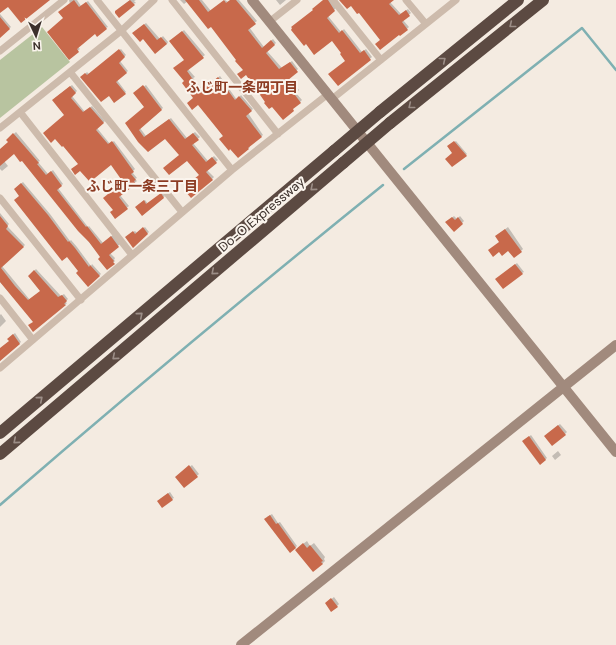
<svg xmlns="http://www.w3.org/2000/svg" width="616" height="645" viewBox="0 0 616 645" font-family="'DM Sans','Noto Sans JP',sans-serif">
<rect width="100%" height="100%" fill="#f4ebe1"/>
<path fill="#b8c4a0" d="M 42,27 L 70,62 L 0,118 L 0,60 Z"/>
<path fill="#0003" d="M 69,0 L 77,0 L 81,6 L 88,1 L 108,27 L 95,33 L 78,47 L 80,49 L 69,58 L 64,18 L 70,4 Z
M 130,0 L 136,0 L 134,1 L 136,3 L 118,9 Z
M 180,0 L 202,0 L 211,11 L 225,0 L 228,2 L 231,0 L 239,0 L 257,21 L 249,27 L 264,47 L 273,39 L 276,43 L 267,51 L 282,68 L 292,61 L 298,69 L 289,78 L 299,90 L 296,93 L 302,100 L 283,118 L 272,106 L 267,102 L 238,60 L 211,26 L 188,1 L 184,4 Z
M 276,0 L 286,0 L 280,5 Z
M 324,0 L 330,0 L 336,8 L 328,16 L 341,32 L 344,29 L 362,52 L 366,49 L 372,57 L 338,85 L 347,60 L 314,10 Z
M 341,0 L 392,0 L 390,2 L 401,14 L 408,9 L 411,13 L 403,20 L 409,27 L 400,35 L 359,11 L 351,5 Z
M 0,14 L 11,27 L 0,36 Z
M 146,23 L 160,39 L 163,36 L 168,42 L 167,44 L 143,38 L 134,33 Z
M 184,30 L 205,55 L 188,69 L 195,77 L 193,78 L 203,90 L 220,76 L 237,100 L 241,95 L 253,109 L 248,113 L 263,135 L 249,146 L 250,147 L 238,157 L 195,97 L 185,81 L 185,59 L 171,42 Z
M 121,49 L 126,55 L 120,61 L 128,71 L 117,80 L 126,92 L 125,93 L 109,95 L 82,77 L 87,72 L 89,74 Z
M 72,85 L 77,91 L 72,96 L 85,112 L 92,106 L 105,121 L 97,128 L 110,144 L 114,141 L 135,169 L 132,172 L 137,178 L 135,179 L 137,181 L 120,195 L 129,206 L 115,217 L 114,210 L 125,182 L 111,164 L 79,164 L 65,115 L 55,98 Z
M 146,85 L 163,108 L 140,128 L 146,136 L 171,118 L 187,138 L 195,132 L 200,137 L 193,143 L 208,161 L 214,156 L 218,160 L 207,170 L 214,177 L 212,179 L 200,175 L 187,160 L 180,155 L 166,137 L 148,151 L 126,123 L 146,107 L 136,92 Z
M 16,132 L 40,161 L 38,162 L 48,174 L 53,170 L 63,184 L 58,188 L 88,227 L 89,226 L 103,243 L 113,235 L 120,244 L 110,253 L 115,258 L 114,260 L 115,261 L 107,269 L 101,257 L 22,159 L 14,153 L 4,161 L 8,166 L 2,171 L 0,169 L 0,150 L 9,142 L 7,140 Z
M 456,141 L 467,154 L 466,155 L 453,153 L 450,145 Z
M 23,182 L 50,214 L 70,241 L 71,240 L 77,247 L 91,266 L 92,264 L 101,274 L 88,285 L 79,271 L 21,196 L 17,187 Z
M 162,193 L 165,196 L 143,215 L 138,205 L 145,200 L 148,204 Z
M 0,213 L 9,224 L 7,226 L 25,245 L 2,266 L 30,300 L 41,291 L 29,276 L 36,269 L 61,296 L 64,294 L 68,299 L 65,302 L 67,303 L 65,305 L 34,321 L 0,282 Z
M 454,216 L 457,219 L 460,216 L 464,221 L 454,231 L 447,222 Z
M 145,227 L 149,232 L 133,246 L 127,236 L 135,231 L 137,233 Z
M 508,227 L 523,249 L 521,251 L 499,234 Z
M 517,263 L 524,272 L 522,273 L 498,278 Z
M 1,314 L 6,321 L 0,327 L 0,315 Z
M 15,333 L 21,342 L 0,361 L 0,351 L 10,341 L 10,337 Z
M 560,424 L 567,432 L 565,434 L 547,434 Z
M 531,435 L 547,458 L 540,464 L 525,440 Z
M 558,451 L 561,455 L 555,460 L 552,456 Z
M 192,465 L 199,474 L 184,487 L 176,477 Z
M 170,492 L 174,498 L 172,499 L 160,499 Z
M 272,514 L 278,523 L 280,522 L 297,546 L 295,548 L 267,517 Z
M 307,541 L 310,546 L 314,543 L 325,557 L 324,559 L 325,561 L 322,564 L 299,547 Z
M 334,597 L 339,604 L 332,611 L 328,602 Z"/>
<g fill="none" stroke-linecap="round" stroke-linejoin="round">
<path stroke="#7fb0b2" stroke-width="2.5" d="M 404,169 L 582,28 L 616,70
M 0,505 C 126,396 253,290 383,185"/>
</g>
<path fill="#c8694b" d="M 0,0 L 50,0 L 21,23 L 8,7 L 0,13 Z
M 74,0 L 79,7 L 86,2 L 107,29 L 97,37 L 95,34 L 77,49 L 79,52 L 69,60 L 47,32 L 63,18 L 58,12 Z
M 130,0 L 135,5 L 119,18 L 115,13 L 115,11 Z
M 185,0 L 199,0 L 208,12 L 224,0 L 226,3 L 230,0 L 236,0 L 256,24 L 248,30 L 262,48 L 271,40 L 275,45 L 266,53 L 279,69 L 290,62 L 298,72 L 288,80 L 298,92 L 295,95 L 301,103 L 293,109 L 294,111 L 283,120 L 272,107 L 269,109 L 264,103 L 265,102 L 246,75 L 241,79 L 237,74 L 243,70 L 235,61 L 236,60 L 211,27 L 208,29 Z
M 323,0 L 328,0 L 335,11 L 327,18 L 339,33 L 342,30 L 360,53 L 364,50 L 371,60 L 338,86 L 328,74 L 345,61 L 340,54 L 341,53 L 332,41 L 314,55 L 306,44 L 304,46 L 291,30 L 292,28 L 291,27 L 313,10 L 312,9 Z
M 339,0 L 394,0 L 389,4 L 399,15 L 406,10 L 410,16 L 402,22 L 408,30 L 400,36 L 399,35 L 380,50 L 375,44 L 380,40 L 359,13 L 357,14 L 351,6 L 347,9 Z
M 0,17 L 10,29 L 0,38 Z
M 144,24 L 157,40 L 161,37 L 167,44 L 155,54 L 143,39 L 140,42 L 132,33 Z
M 182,31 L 204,58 L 187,71 L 201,91 L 218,77 L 235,100 L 239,96 L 252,111 L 246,116 L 262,137 L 248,148 L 249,149 L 238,158 L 230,149 L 229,151 L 219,139 L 223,136 L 198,105 L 192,110 L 187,103 L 193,98 L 182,83 L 184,81 L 173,68 L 184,60 L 169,41 Z
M 119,49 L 125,57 L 119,63 L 127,73 L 116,82 L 126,94 L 114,103 L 109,96 L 101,102 L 80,77 L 85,73 L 87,75 Z
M 143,85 L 162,110 L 139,130 L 144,137 L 169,119 L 185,139 L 193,133 L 199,140 L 192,145 L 206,162 L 212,157 L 217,163 L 206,172 L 213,180 L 191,198 L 185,191 L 196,182 L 194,179 L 199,175 L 187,161 L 169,175 L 163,168 L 179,155 L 165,139 L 148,152 L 138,142 L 125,123 L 144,107 L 133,93 Z
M 70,86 L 76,93 L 71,98 L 83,112 L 90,107 L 104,123 L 96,130 L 108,144 L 112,141 L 134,172 L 131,174 L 136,180 L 134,181 L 136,184 L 119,197 L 128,209 L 115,219 L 110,212 L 113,210 L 103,198 L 123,182 L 111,165 L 90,182 L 80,171 L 75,175 L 71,169 L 78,164 L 63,146 L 62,147 L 55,139 L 51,143 L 43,133 L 64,115 L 52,100 Z
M 13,133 L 39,163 L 37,164 L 46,175 L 51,171 L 62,186 L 57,190 L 86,227 L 87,226 L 101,244 L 111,236 L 119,247 L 109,255 L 114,261 L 113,262 L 115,264 L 107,270 L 98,259 L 100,257 L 89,242 L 78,231 L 22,161 L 20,162 L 14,154 L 0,166 L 0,149 L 8,142 L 6,140 Z
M 454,141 L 467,156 L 452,167 L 445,159 L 452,153 L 447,146 Z
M 21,183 L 48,215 L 68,242 L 69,241 L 75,248 L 89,267 L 90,265 L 100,276 L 88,287 L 76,273 L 78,271 L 67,257 L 62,261 L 14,200 L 19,196 L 14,189 Z
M 161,193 L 164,198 L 142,216 L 135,207 L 144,200 L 146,204 Z
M 0,216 L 8,226 L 6,229 L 24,247 L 1,268 L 15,286 L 28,300 L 40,291 L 28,276 L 34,270 L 58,297 L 62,295 L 67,301 L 64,304 L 66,305 L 33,332 L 28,325 L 33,322 L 0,282 Z
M 452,217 L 455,220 L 458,217 L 463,224 L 454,232 L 445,222 Z
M 143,227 L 148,234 L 133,248 L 125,237 L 133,231 L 135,234 Z
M 505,229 L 522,252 L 514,258 L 508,251 L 502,256 L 499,252 L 493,257 L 488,250 L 499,242 L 495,236 Z
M 515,264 L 523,274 L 503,289 L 495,279 Z
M 13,334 L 20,344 L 0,361 L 0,348 L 9,341 L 7,339 Z
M 558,425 L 566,435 L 552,446 L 544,436 Z
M 529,436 L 546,460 L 540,465 L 522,441 Z
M 189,465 L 198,477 L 184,488 L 175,477 Z
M 168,493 L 173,500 L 162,508 L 157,501 Z
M 270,515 L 276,524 L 278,523 L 296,548 L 290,553 L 264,519 Z
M 303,543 L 307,548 L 310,545 L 323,561 L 321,562 L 323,564 L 313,572 L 295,550 Z
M 331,598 L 338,607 L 331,612 L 325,603 Z"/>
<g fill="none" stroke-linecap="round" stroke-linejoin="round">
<path stroke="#cdbbac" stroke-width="7" d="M 97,0 L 232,170
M 172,0 L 278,134
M 333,0 L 381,60
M 406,0 L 426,24
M 269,22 L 297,0
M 0,51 L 64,0
M 70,72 L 182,212
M 332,99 L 456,0
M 20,112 L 132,255
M 0,128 L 121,31 L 154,0
M 0,198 L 81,300
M 0,298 L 33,340
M 0,368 L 232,170 L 328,94"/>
<path stroke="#a18a7d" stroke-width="10" d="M 252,0 L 616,452
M 241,645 L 616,345"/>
<path stroke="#5c4a42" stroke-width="12" d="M 380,112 L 518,0
M 390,123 L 543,0
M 0,433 L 334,151
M 0,454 L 343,163"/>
<path stroke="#5c4a42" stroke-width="12" d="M 334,151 L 380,112
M 343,163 L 390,123"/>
</g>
<defs><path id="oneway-chevron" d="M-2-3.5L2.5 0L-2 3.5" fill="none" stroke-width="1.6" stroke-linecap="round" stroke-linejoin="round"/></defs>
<g stroke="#9c8e87">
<use href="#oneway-chevron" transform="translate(512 25) rotate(141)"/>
<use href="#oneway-chevron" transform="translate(443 60) rotate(-39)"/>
<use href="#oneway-chevron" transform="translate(411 106) rotate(141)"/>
<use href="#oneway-chevron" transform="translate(313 188) rotate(140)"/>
<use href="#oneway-chevron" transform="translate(214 272) rotate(140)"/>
<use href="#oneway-chevron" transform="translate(140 315) rotate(-40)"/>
<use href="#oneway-chevron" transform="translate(115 357) rotate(140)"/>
<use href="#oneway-chevron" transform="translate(40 399) rotate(-40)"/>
<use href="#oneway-chevron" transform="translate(16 441) rotate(140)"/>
</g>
<g text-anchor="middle" stroke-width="4" stroke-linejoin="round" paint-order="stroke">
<g font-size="13" fill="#3b302b" stroke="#fbf5ee">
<text transform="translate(261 214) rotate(-40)" y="5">Do-O Expressway</text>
</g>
<g font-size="14" font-weight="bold" fill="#8c3b22" stroke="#fbf5ee">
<text x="242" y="92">ふじ町一条四丁目</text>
<text x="142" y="191">ふじ町一条三丁目</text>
</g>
</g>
<g transform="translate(36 36) rotate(176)" stroke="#fbf5ee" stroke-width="3" paint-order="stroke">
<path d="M0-3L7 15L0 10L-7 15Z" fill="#3b302b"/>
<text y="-6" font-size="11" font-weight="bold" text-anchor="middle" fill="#3b302b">N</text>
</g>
</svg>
